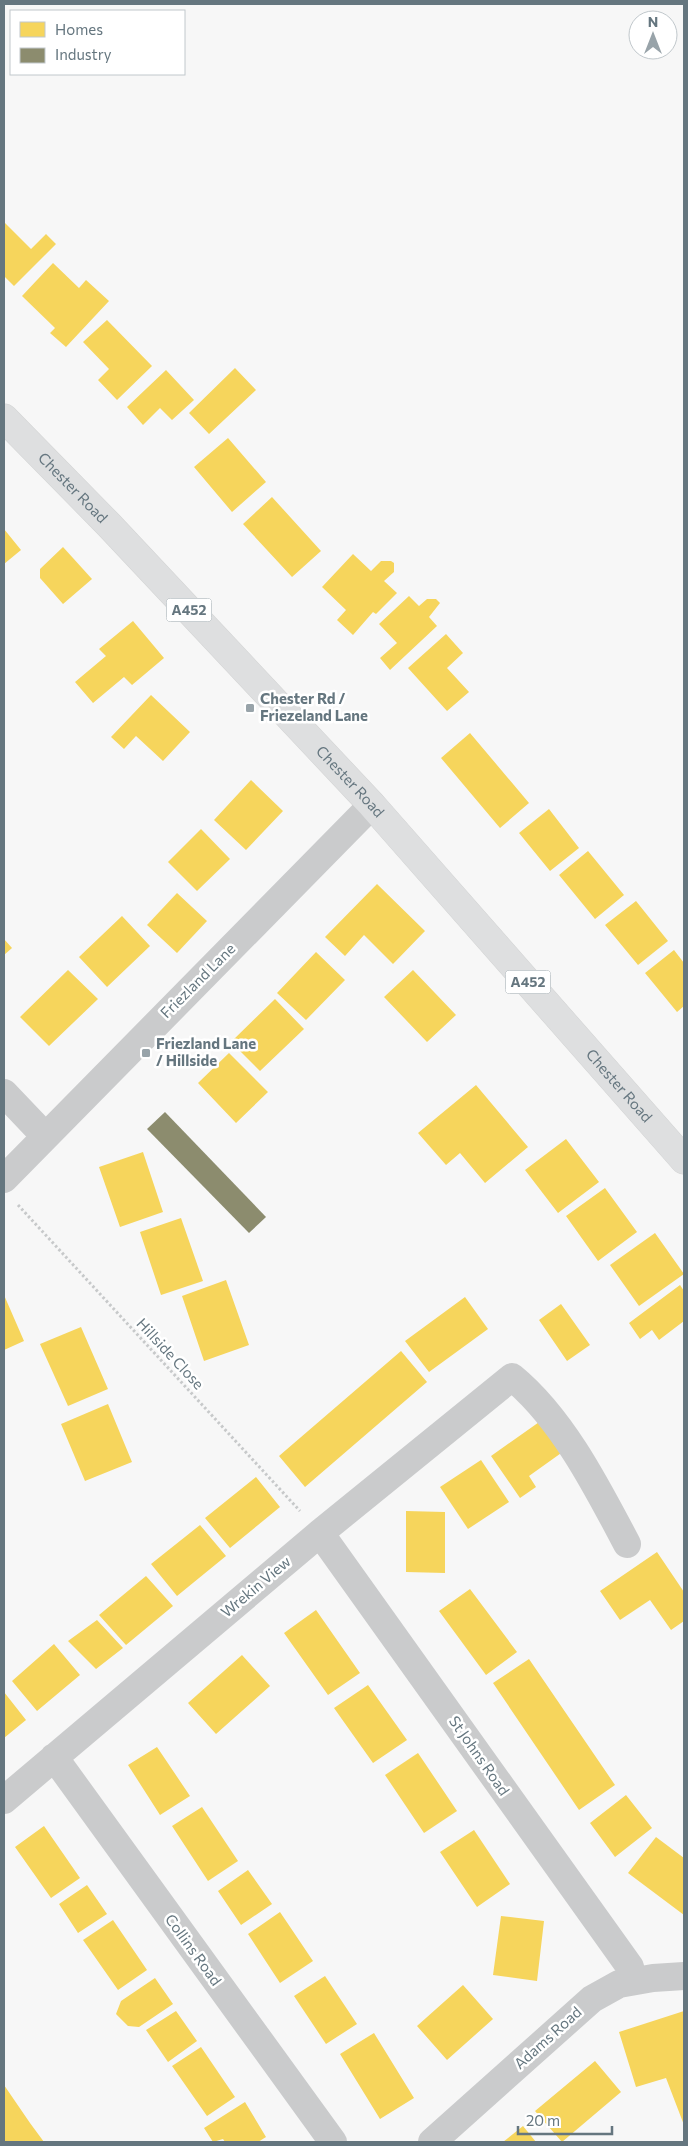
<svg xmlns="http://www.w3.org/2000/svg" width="688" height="2146" viewBox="0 0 688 2146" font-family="Commissioner,sans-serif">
<rect width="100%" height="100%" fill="#f7f7f7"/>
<path fill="#f6d55c" d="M 4,222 L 31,249 L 46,234 L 56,244 L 14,286 L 4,276 Z
M 53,263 L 79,288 L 86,280 L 109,301 L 66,347 L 50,333 L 55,328 L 22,296 Z
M 107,320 L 152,366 L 117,400 L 98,380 L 109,369 L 83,342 Z
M 235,368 L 256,390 L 209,434 L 189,413 Z
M 166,370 L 194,400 L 172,420 L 160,408 L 143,425 L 127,407 Z
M 228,438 L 266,482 L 232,512 L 194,467 Z
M 272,497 L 321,551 L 292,577 L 243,524 Z
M 4,529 L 21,550 L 4,564 Z
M 63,547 L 92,579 L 63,604 L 40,578 L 40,569 Z
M 353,554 L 371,571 L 381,561 L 391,561 L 394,563 L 394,572 L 384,581 L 397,593 L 376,614 L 373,612 L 353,635 L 337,620 L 346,610 L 322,587 Z
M 409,596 L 419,606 L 427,599 L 436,599 L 440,603 L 429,617 L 437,626 L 390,670 L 380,658 L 397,643 L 379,624 Z
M 133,621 L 164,658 L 132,685 L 124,677 L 93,703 L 75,682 L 106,656 L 99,649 Z
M 446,634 L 463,653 L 447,668 L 469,692 L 447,711 L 408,668 Z
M 151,695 L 190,732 L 163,761 L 136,736 L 124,749 L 111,737 Z
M 470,733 L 529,803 L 500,828 L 441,758 Z
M 251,780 L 283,811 L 246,850 L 214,820 Z
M 549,809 L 579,848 L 550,871 L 519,833 Z
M 201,829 L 230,859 L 197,891 L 168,862 Z
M 588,851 L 624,895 L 595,919 L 559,875 Z
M 377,884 L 425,931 L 393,964 L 364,935 L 345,956 L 325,937 Z
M 177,893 L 207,921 L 177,953 L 147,925 Z
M 636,901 L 668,941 L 638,965 L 605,925 Z
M 122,916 L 150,946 L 107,987 L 79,957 Z
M 4,939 L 12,948 L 4,955 Z
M 674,950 L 684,963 L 684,1006 L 677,1012 L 645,973 Z
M 316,952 L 345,980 L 306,1020 L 277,993 Z
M 68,970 L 98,999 L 49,1046 L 20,1017 Z
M 413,970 L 456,1015 L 427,1042 L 384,997 Z
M 275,999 L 304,1029 L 260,1071 L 231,1042 Z
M 229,1053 L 268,1092 L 236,1123 L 198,1083 Z
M 476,1085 L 528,1147 L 485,1183 L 460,1153 L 446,1165 L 418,1133 Z
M 566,1139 L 599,1182 L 558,1213 L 525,1170 Z
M 143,1152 L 163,1212 L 120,1227 L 99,1167 Z
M 605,1188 L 637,1232 L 598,1261 L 566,1216 Z
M 181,1218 L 203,1281 L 161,1295 L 140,1232 Z
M 655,1233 L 684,1274 L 639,1306 L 610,1265 Z
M 226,1280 L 249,1345 L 204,1361 L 182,1296 Z
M 680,1285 L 684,1291 L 684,1321 L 659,1340 L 652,1330 L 640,1339 L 629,1323 Z
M 4,1295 L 24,1341 L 4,1350 Z
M 465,1297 L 488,1329 L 429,1372 L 405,1341 Z
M 561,1304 L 590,1345 L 567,1361 L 539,1320 Z
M 81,1327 L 108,1389 L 68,1406 L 40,1344 Z
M 401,1351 L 427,1382 L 305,1487 L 279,1456 Z
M 108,1404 L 132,1462 L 85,1481 L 61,1424 Z
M 542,1420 L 564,1451 L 529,1476 L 536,1487 L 520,1498 L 491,1456 Z
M 481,1460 L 509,1502 L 468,1529 L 440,1487 Z
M 256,1477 L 280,1507 L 230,1548 L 205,1518 Z
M 406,1511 L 445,1512 L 445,1573 L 406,1572 Z
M 200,1525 L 226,1556 L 177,1596 L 151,1564 Z
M 657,1552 L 684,1592 L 684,1621 L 671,1630 L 650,1600 L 620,1620 L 600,1591 Z
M 146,1576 L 173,1606 L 126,1645 L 99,1615 Z
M 470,1589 L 517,1652 L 486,1675 L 439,1611 Z
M 316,1610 L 360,1673 L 328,1695 L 284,1633 Z
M 97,1620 L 123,1648 L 96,1669 L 68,1641 Z
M 54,1644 L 80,1675 L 37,1711 L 12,1681 Z
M 242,1655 L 270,1686 L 216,1734 L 188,1703 Z
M 529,1659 L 615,1785 L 579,1810 L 493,1683 Z
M 368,1685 L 407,1740 L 373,1763 L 334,1708 Z
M 4,1692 L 26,1720 L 4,1738 Z
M 157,1747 L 190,1796 L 160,1815 L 128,1765 Z
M 418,1753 L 457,1811 L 424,1833 L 385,1775 Z
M 626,1795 L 652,1828 L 615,1857 L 590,1823 Z
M 202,1807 L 238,1861 L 208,1881 L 172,1826 Z
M 44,1826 L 80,1878 L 51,1898 L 15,1847 Z
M 474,1830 L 510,1884 L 477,1907 L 440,1852 Z
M 656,1837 L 684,1858 L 684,1915 L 628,1873 Z
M 248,1870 L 272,1904 L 241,1925 L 218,1891 Z
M 87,1885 L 107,1914 L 78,1933 L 59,1904 Z
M 280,1912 L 313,1961 L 280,1983 L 248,1934 Z
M 501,1916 L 544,1921 L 537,1981 L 493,1975 Z
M 113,1920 L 147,1970 L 118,1990 L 83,1940 Z
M 325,1976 L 357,2024 L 326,2044 L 294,1996 Z
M 155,1978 L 173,2004 L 139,2027 L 128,2026 L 116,2014 L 121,2001 Z
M 463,1985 L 493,2019 L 447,2060 L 417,2026 Z
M 176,2011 L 197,2041 L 168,2062 L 146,2030 Z
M 684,2011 L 684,2125 L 666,2078 L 636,2087 L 619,2032 Z
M 374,2033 L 414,2098 L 380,2119 L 340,2054 Z
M 201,2047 L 235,2097 L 207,2116 L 172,2066 Z
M 595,2061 L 621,2092 L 562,2142 L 535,2111 Z
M 4,2085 L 30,2123 L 44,2142 L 4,2142 Z
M 245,2102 L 266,2137 L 258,2142 L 225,2142 L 223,2139 L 213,2142 L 204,2128 Z
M 523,2126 L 536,2142 L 503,2142 Z"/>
<path fill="#8c8c6e" d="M 165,1112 L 266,1217 L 249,1233 L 147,1129 Z"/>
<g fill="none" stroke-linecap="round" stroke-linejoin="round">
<g stroke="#d3d4d4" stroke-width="29">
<g id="highway">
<path id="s1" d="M 4,418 L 109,525 L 372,805 L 684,1160"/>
</g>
</g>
<path stroke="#c7c9ca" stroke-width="3" stroke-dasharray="2.5 2.5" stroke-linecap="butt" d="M 18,1205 L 300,1511"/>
<path stroke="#cacbcc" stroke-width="28" d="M 4,1093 L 45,1136
M 4,1179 L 372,805
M 320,1533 L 630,1967 L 633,1981
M 54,1757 L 333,2142
M 4,1800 L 320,1533 L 512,1377 C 562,1418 597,1487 627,1544
M 432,2142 L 592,1999 L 619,1984 L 653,1978 L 684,1976"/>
<use href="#highway" stroke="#dedfe0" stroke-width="28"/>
</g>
<g fill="#98a3a9" stroke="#fff" stroke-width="2">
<rect x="245" y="703" width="10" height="10" rx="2.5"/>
<rect x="141" y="1048" width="10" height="10" rx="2.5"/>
</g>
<g text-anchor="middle" stroke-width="5" stroke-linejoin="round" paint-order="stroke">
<g fill="#fff" stroke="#939fa5" stroke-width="1">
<rect x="166.5" y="598.5" width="45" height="23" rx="4"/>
<rect x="505.5" y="970.5" width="45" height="23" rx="4"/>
</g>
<g font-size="14" font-weight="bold" fill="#65767f">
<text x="189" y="615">A452</text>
<text x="528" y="987">A452</text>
</g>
<g font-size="15" fill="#65767f" stroke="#fff">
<text dy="5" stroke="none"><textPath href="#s1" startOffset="98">Chester Road</textPath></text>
<text dy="5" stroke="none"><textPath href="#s1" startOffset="502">Chester Road</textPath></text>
<text transform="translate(198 981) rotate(-45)" y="5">Friezland Lane</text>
<text dy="5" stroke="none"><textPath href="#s1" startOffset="908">Chester Road</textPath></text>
<text transform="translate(170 1354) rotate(47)" y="5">Hillside Close</text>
<text transform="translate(256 1587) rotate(-40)" y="5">Wrekin View</text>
<text transform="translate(479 1756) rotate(55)" y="5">St Johns Road</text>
<text transform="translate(193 1950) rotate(54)" y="5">Collins Road</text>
<text transform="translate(548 2038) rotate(-42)" y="5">Adams Road</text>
</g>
<g font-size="15" font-weight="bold" fill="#65767f" stroke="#fff" text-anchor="start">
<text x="260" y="704">Chester Rd /<tspan x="260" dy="17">Friezeland Lane</tspan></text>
<text x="156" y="1049">Friezland Lane<tspan x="156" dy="17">/ Hillside</tspan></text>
</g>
</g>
<rect width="688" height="2146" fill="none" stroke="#65767f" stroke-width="10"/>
<rect x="10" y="10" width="175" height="65" fill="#ffffff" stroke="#c1c8cc"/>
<rect x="20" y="22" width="25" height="15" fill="#f6d55c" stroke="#c1c8cc"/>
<text x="55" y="35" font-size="15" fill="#65767f">Homes</text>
<rect x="20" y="48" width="25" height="15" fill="#8c8c6e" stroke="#c1c8cc"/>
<text x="55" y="60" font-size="15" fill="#65767f">Industry</text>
<g transform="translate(653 35)"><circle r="24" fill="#ffffff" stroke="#c1c8cc"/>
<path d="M0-4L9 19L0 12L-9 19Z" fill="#98a3a9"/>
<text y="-8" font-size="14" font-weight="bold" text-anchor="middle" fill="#65767f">N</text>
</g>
<path d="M518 2126v8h94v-8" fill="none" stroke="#65767f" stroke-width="2.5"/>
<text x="526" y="2126" font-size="15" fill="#65767f" stroke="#ffffff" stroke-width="4" paint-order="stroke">20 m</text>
</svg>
